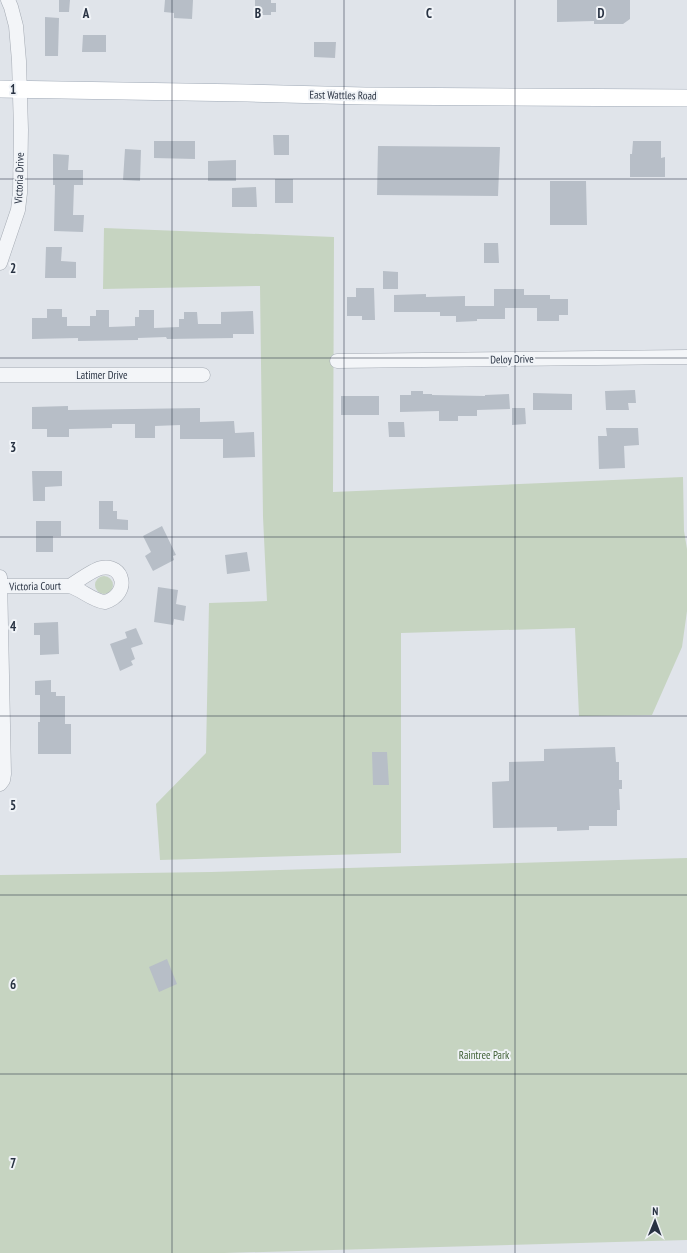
<svg xmlns="http://www.w3.org/2000/svg" width="687" height="1253" viewBox="0 0 687 1253" font-family="'PT Sans Narrow',sans-serif">
<rect width="100%" height="100%" fill="#e0e4ea"/>
<path fill="#c6d4c1" d="M 104,228 L 334,237 L 333,492 L 683,477 L 684,531 L 687,549 L 687,611 L 682,647 L 652,715 L 579,716 L 575,628 L 401,633 L 401,853 L 160,860 L 156,804 L 206,753 L 209,603 L 267,601 L 263,517 L 260,286 L 103,289 Z
M95 585a9 9 0 1 1 18 0a9 9 0 1 1-18 0Z
M 687,858 L 687,1240 L 224,1253 L 0,1253 L 0,875 L 211,872 Z"/>
<path fill="#b7bec7" d="M 59,0 L 70,0 L 69,12 L 59,12 Z
M 165,0 L 193,0 L 192,19 L 174,18 L 174,13 L 164,12 Z
M 255,0 L 271,0 L 271,3 L 276,3 L 276,12 L 271,12 L 271,15 L 255,15 Z
M 557,0 L 630,0 L 630,19 L 623,24 L 594,24 L 594,21 L 557,22 Z
M 45,17 L 59,18 L 58,56 L 45,56 Z
M 83,35 L 106,35 L 106,52 L 82,52 Z
M 314,42 L 336,42 L 335,58 L 314,57 Z
M 273,135 L 289,135 L 289,155 L 274,155 Z
M 154,141 L 195,141 L 195,159 L 154,158 Z
M 633,141 L 661,141 L 661,158 L 665,157 L 665,177 L 630,177 L 630,154 L 632,154 Z
M 378,146 L 500,147 L 498,196 L 377,195 Z
M 125,149 L 141,150 L 140,181 L 123,180 Z
M 53,154 L 69,155 L 68,170 L 83,170 L 83,185 L 74,185 L 73,215 L 84,215 L 83,232 L 54,231 L 55,185 L 53,185 Z
M 236,160 L 236,181 L 208,181 L 208,161 Z
M 275,179 L 293,179 L 293,203 L 275,203 Z
M 550,181 L 586,181 L 587,225 L 550,225 Z
M 256,187 L 257,207 L 232,207 L 232,188 Z
M 484,243 L 498,243 L 499,263 L 484,263 Z
M 46,247 L 62,247 L 61,261 L 76,262 L 76,278 L 45,278 Z
M 383,271 L 398,272 L 398,289 L 383,289 Z
M 356,288 L 374,288 L 375,320 L 362,320 L 362,316 L 347,316 L 347,297 L 356,297 Z
M 494,289 L 524,289 L 524,295 L 550,295 L 550,299 L 568,299 L 568,315 L 559,315 L 559,321 L 537,321 L 537,308 L 505,308 L 505,319 L 477,319 L 477,321 L 456,322 L 456,316 L 440,316 L 440,312 L 394,312 L 394,295 L 426,294 L 426,297 L 465,296 L 465,306 L 494,306 Z
M 47,309 L 62,309 L 62,317 L 67,317 L 67,326 L 90,326 L 90,316 L 96,316 L 96,310 L 109,310 L 109,327 L 135,326 L 135,317 L 139,317 L 139,310 L 154,310 L 154,328 L 179,327 L 179,319 L 184,319 L 184,312 L 197,312 L 198,324 L 221,324 L 221,312 L 253,311 L 254,334 L 233,334 L 233,338 L 167,339 L 166,337 L 138,338 L 138,340 L 78,341 L 78,338 L 32,339 L 32,318 L 47,318 Z
M 635,390 L 636,403 L 628,403 L 629,410 L 606,410 L 605,391 Z
M 411,391 L 423,391 L 423,394 L 432,394 L 432,395 L 485,396 L 485,395 L 509,394 L 510,409 L 477,410 L 477,416 L 458,416 L 458,421 L 439,421 L 439,411 L 400,412 L 400,395 L 411,395 Z
M 533,393 L 572,394 L 572,410 L 533,410 Z
M 341,396 L 379,396 L 379,415 L 341,415 Z
M 68,406 L 68,410 L 200,408 L 200,422 L 234,421 L 235,433 L 254,432 L 255,457 L 223,458 L 223,439 L 180,439 L 180,425 L 155,426 L 155,438 L 135,438 L 135,424 L 112,424 L 112,428 L 69,429 L 69,437 L 47,437 L 47,429 L 32,429 L 32,407 Z
M 512,408 L 525,408 L 526,424 L 512,425 Z
M 388,422 L 404,422 L 405,437 L 389,437 Z
M 606,428 L 638,428 L 639,445 L 624,446 L 625,468 L 599,469 L 598,436 L 607,436 Z
M 32,471 L 62,471 L 62,486 L 45,487 L 45,501 L 33,501 Z
M 99,501 L 113,501 L 113,511 L 117,511 L 117,519 L 128,520 L 128,530 L 99,529 Z
M 36,521 L 61,521 L 61,536 L 53,536 L 53,552 L 36,552 Z
M 162,526 L 176,555 L 173,556 L 174,560 L 153,571 L 145,556 L 151,552 L 143,536 Z
M 247,552 L 250,571 L 227,574 L 225,555 Z
M 158,587 L 178,590 L 176,604 L 186,606 L 184,621 L 174,619 L 173,625 L 154,622 Z
M 58,622 L 59,654 L 40,655 L 40,635 L 34,635 L 34,623 Z
M 136,628 L 143,644 L 131,648 L 135,659 L 131,661 L 133,665 L 120,671 L 110,644 L 127,638 L 125,632 Z
M 51,680 L 51,692 L 56,692 L 56,696 L 65,696 L 65,724 L 71,724 L 71,754 L 38,754 L 38,722 L 40,722 L 40,695 L 35,695 L 35,681 Z
M 615,747 L 616,762 L 619,762 L 619,780 L 622,780 L 622,789 L 619,789 L 620,810 L 617,810 L 617,826 L 589,826 L 589,830 L 557,831 L 557,827 L 493,828 L 492,782 L 509,781 L 509,762 L 544,761 L 544,749 Z
M 372,752 L 387,752 L 389,785 L 373,785 Z
M 167,959 L 177,984 L 159,992 L 149,967 Z"/>
<g fill="none" stroke-linecap="round" stroke-linejoin="round">
<g stroke="#a5abb4" stroke-width="15">
<path id="minor" d="M 0,263 L 18,210 L 20,193 L 21,130 L 19,61 L 16,26 L 11,7 L 8,0
M 337,361 L 687,357
M 0,375 L 203,375
M 0,577 L 4,774 L 3,780 L 0,784
M 0,586 L 70,586 C 82,590 93,601 105,602 C 131,594 124,563 101,568 C 92,570 78,581 70,586"/>
</g>
<g stroke="#9fa9b6" stroke-width="18">
<path id="major" d="M 0,89 L 247,93 L 365,96 L 687,98"/>
</g>
<use href="#minor" stroke="#f3f5f8" stroke-width="14"/>
<use href="#major" stroke="#fff" stroke-width="17"/>
</g>
<path fill="none" stroke="#283242" stroke-width="1" stroke-opacity="0.55" d="M 172,0 L 172,1253M 344,0 L 344,1253M 515,0 L 515,1253M 0,179 L 687,179M 0,358 L 687,358M 0,537 L 687,537M 0,716 L 687,716M 0,895 L 687,895M 0,1074 L 687,1074"/>
<g text-anchor="middle" stroke-width="4" stroke-linejoin="round" paint-order="stroke">
<g font-size="11" fill="#283242" stroke="#f0f3f7">
<text transform="translate(343 95) rotate(1)" y="4">East Wattles Road</text>
<text transform="translate(19 178) rotate(-88)" y="4">Victoria Drive</text>
<text transform="translate(512 359) rotate(-1)" y="4">Deloy Drive</text>
<text x="102" y="379">Latimer Drive</text>
<text transform="translate(35 586) rotate(-1)" y="4">Victoria Court</text>
</g>
<g font-size="11" fill="#3e5f34" stroke="#f0f3f7">
<text x="484" y="1059">Raintree Park</text>
</g>
</g>
<g font-size="13" text-anchor="middle" font-weight="bold" fill="#283242" stroke="#f0f3f7" stroke-width="4" stroke-linejoin="round" paint-order="stroke">
<text x="86" y="18">A</text>
<text x="258" y="18">B</text>
<text x="429" y="18">C</text>
<text x="601" y="18">D</text>
<text x="13" y="94">1</text>
<text x="13" y="273">2</text>
<text x="13" y="452">3</text>
<text x="13" y="631">4</text>
<text x="13" y="810">5</text>
<text x="13" y="989">6</text>
<text x="13" y="1168">7</text>
</g>
<g transform="translate(655 1221) rotate(1)" stroke="#f0f3f7" stroke-width="3" paint-order="stroke">
<path d="M0-3L7 15L0 10L-7 15Z" fill="#283242"/>
<text y="-6" font-size="11" font-weight="bold" text-anchor="middle" fill="#283242">N</text>
</g>
</svg>
